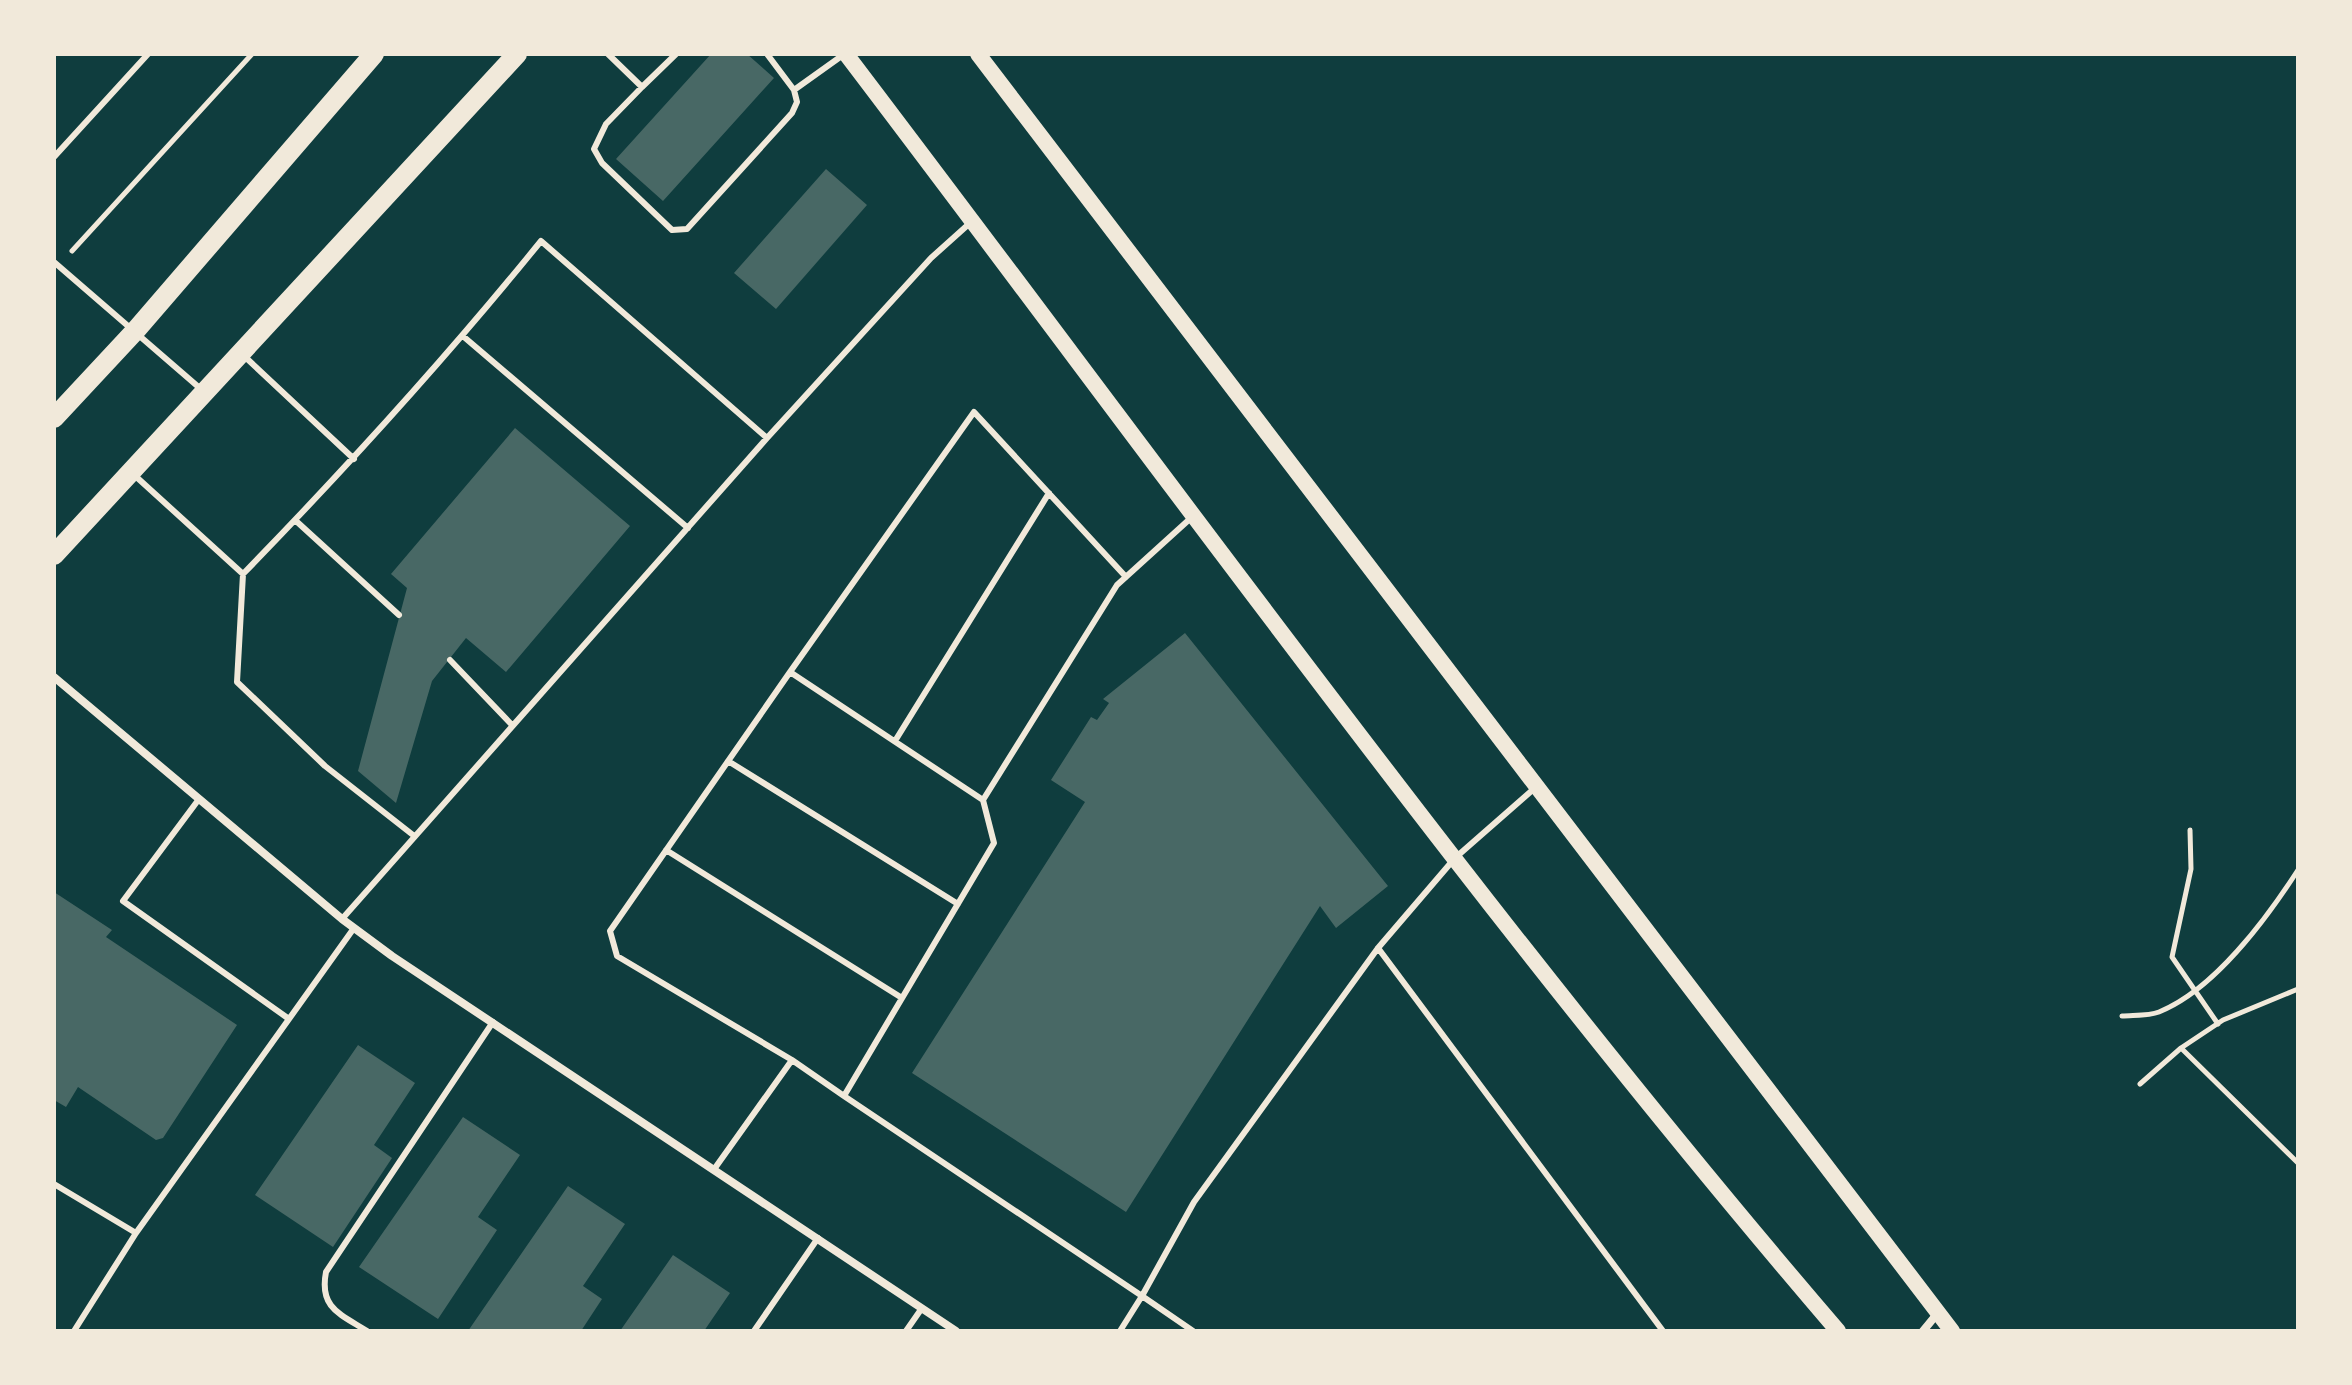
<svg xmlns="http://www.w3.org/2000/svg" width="2352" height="1385" viewBox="0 0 2352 1385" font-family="Spectral,serif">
<rect width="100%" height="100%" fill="#0f3d3e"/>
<path fill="#486865" d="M 711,54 L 747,54 L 774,78 L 663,201 L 616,159 Z
M 826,169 L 867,205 L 776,309 L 734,273 Z
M 515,428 L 630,526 L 506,672 L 466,638 L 432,681 L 396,803 L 358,771 L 407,588 L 391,574 Z
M 1185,633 L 1388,886 L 1336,928 L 1320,906 L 1126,1212 L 912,1073 L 1085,802 L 1051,780 L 1091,717 L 1097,720 L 1109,703 L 1103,699 Z
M 54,892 L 112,930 L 106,937 L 237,1025 L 163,1138 L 156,1140 L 78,1087 L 66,1107 L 54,1100 Z
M 358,1045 L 415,1083 L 374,1145 L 392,1158 L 333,1247 L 255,1195 Z
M 463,1117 L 520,1155 L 478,1217 L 497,1230 L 438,1319 L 359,1267 Z
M 568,1186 L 625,1224 L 583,1286 L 602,1299 L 581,1331 L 468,1331 Z
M 673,1255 L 730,1293 L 704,1331 L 620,1331 Z"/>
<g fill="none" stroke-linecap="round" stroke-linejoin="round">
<path stroke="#f1e9da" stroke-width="5" d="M 72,251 L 252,54
M 2190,830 L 2191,869 L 2172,957 L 2218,1024
M 2122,1016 C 2134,1015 2149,1016 2159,1012 C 2214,990 2267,918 2298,870
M 2181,1048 L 2298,1163
M 2140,1084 L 2181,1048 L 2223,1020 L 2298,989"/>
<path stroke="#f1e9da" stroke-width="6" d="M 608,54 L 642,87 L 676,54
M 767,54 L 794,90 L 843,55
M 642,87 L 606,124 L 594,149 L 602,163 L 672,230 L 687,229 L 792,113 L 797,102 L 794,90
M 54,157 L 148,54
M 54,262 L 202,390
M 464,337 L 688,528
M 243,355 L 354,459
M 132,473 L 243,574
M 295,520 L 399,615
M 450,660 L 512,725
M 790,672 L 974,412 L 1126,577
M 895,741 L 1049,493
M 728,761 L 958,904
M 199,799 L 123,901 L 289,1019 L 354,928
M 413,835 L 325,766 L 237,682 L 243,574 C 347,467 447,357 541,241 L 767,438
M 666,850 L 902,998
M 342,919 L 767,438 L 931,258 L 970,223
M 1378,948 L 1663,1331
M 792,1060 L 617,956 L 610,931 L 790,672 L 983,800
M 844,1096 L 1142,1296 L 1120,1331
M 715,1168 L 792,1060 L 844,1096 L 994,843 L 983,800 L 1117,585 L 1192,517
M 54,1184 L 136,1233
M 74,1331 L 136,1233 L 289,1019
M 367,1331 C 340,1314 319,1308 326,1272 L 493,1022
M 754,1331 L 818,1238
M 906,1331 L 922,1308
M 1193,1331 L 1142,1296 L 1194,1202 L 1378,948 L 1455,858 L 1536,787"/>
<path stroke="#f1e9da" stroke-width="8" d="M 54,677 L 342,919 L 392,956 L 956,1331
M 1923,1331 L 1937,1314"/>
<path stroke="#f1e9da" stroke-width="16" d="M 846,54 C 1172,483 1487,922 1838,1331
M 978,54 L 1952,1331"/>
<path stroke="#f1e9da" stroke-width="20" d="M 54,418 L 136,330 L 374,54
M 54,555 L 517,54"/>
</g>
<rect width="2352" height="1385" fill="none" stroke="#f1e9da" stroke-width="112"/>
</svg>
